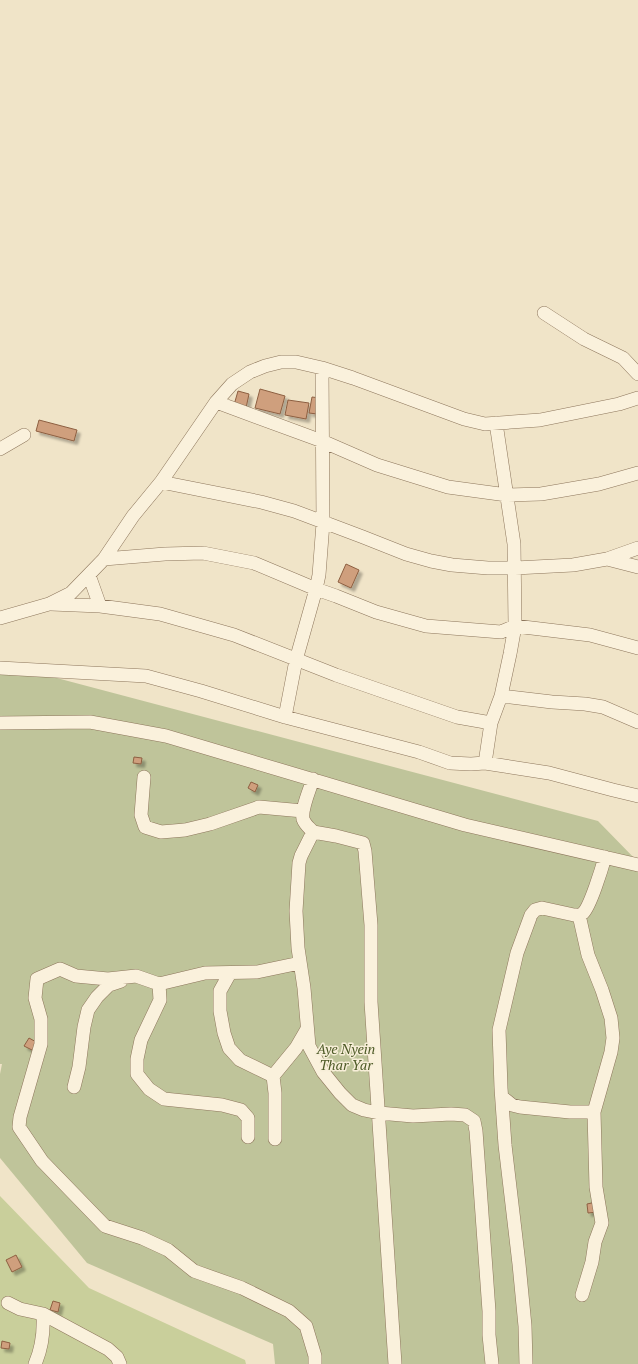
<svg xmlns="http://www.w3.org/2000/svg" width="638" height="1364" viewBox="0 0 638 1364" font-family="'PT Serif',serif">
<defs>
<filter id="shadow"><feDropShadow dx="3.5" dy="3.5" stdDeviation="1" flood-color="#0004"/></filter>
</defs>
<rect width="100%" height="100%" fill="#f0e4c8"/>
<path fill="#c9cf9b" d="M 0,1196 L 89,1288 L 245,1360 L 246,1364 L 0,1364 Z"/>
<path fill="#bfc49a" d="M 0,663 L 598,821 L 638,862 L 638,1364 L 275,1364 L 273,1344 L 87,1263 L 0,1158 L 0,1074 L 2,1064 L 0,1064 Z"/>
<path fill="#cf9f7d" stroke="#8d5f41" filter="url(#shadow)" d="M 260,389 L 285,396 L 280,414 L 255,408 Z
M 238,391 L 249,394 L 246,408 L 234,405 Z
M 312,397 L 320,398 L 317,414 L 309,413 Z
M 288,400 L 309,403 L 306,419 L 285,415 Z
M 39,420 L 77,430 L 74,441 L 36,431 Z
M 346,564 L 359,570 L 351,588 L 338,582 Z
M 134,757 L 142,758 L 141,764 L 133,763 Z
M 251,782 L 258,785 L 255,792 L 248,788 Z
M 29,1038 L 38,1043 L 34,1051 L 24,1046 Z
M 596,1202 L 597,1212 L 588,1213 L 587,1204 Z
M 16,1255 L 22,1267 L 12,1272 L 6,1260 Z
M 53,1301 L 60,1303 L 58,1312 L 50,1310 Z
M 2,1341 L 10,1343 L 9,1349 L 1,1348 Z"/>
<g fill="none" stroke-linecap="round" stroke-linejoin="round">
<g stroke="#8d765c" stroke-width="14">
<path id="street" d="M 544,313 L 584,339 L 623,358 L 638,374
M 216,402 L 322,441 L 377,465 L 448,487 L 507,495 L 541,494 L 599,484 L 638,473
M 0,449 L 24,435
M 161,482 L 261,502 L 294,511 L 363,537 L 406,554 L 431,561 L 452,565 L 488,568 L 515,568 L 573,565 L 607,559 L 638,548
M 104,559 L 165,554 L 203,553 L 254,563 L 316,589 L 336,596 L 376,612 L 426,626 L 501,632 L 515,626 L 590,635 L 638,648
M 607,559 L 638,567
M 89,575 L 100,606
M 51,604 L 100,606 L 160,614 L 234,635 L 336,675 L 457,717 L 491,723
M 0,618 L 49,604 L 71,593 L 104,559 L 133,516 L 161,482 L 216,402 L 232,384 L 250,372 L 265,366 L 281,362 L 296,362 L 322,368 L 353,378 L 464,419 L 485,424 L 540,420 L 619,404 L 638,398
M 0,668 L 146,676 L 201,691 L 285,717 L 419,752 L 450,763 L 471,764 L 485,763 L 549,773 L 613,790 L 638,796
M 501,696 L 552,702 L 585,704 L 603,707 L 638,722
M 285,717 L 296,660 L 316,589 L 319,575 L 323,523 L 322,368
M 0,723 L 90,722 L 166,736 L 465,825 L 638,865
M 485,763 L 491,723 L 501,696 L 510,654 L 515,626 L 514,544 L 496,423
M 144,777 L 141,815 L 145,827 L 161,832 L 185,830 L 210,824 L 259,807 L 303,811
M 313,779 C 310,789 301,809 303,819 C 305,825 310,828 313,832 L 301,856 L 299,863 L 296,911 L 298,948 L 304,988 L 309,1046 L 323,1072 L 340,1093 L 352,1105 L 364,1110 L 379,1113 L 413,1116 L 451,1114 L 465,1115 L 474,1121 L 476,1131 L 489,1311 L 489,1335 L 492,1364
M 313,832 L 336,836 L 363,843 L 365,851 L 371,925 L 371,1002 L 395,1364
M 579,915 L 588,955 L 602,990 L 611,1018 L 613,1038 L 611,1052 L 594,1112 L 596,1187 L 602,1223 L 595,1242 L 592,1262 L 582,1295
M 300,963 L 257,972 L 205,973 L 159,984 L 136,976 L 108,979 L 76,976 L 60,969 L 37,979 L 35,998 L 41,1019 L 41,1044 L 20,1117 L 19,1127 L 42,1161 L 105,1226 L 142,1238 L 168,1250 L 194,1271 L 242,1288 L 289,1311 L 306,1326 L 315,1356 L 315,1364
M 230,973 L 220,991 L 220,1011 L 224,1033 L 229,1048 L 240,1060 L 273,1076
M 159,984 L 160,1000 L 141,1040 L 137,1059 L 137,1074 L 149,1089 L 164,1099 L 222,1105 L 241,1110 L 248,1118 L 248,1137
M 74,1087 L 79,1067 L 84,1027 L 88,1010 L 97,997 L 109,985 L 121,981
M 502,1097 L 512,1105 L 520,1107 L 570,1112 L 594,1112
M 275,1139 L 275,1093 L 273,1076 L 296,1048 L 307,1029
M 8,1303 L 20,1309 L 43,1314 C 44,1332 42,1348 35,1364
M 43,1314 L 108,1349 L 117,1357 L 120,1364
M 526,1364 L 525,1326 L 519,1264 L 505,1145 L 501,1088 L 499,1030 L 517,953 L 531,915 L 535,910 L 542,908 L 574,915 C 577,915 580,916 583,913 C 590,907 602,868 605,857"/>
</g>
<use href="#street" stroke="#faf1dc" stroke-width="13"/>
</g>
<g text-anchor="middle" stroke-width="3" stroke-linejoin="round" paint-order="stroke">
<g font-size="14" font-style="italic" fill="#4d5a26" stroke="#f7eed8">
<text x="346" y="1054">Aye Nyein<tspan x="346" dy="16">Thar Yar</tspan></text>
</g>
</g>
</svg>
